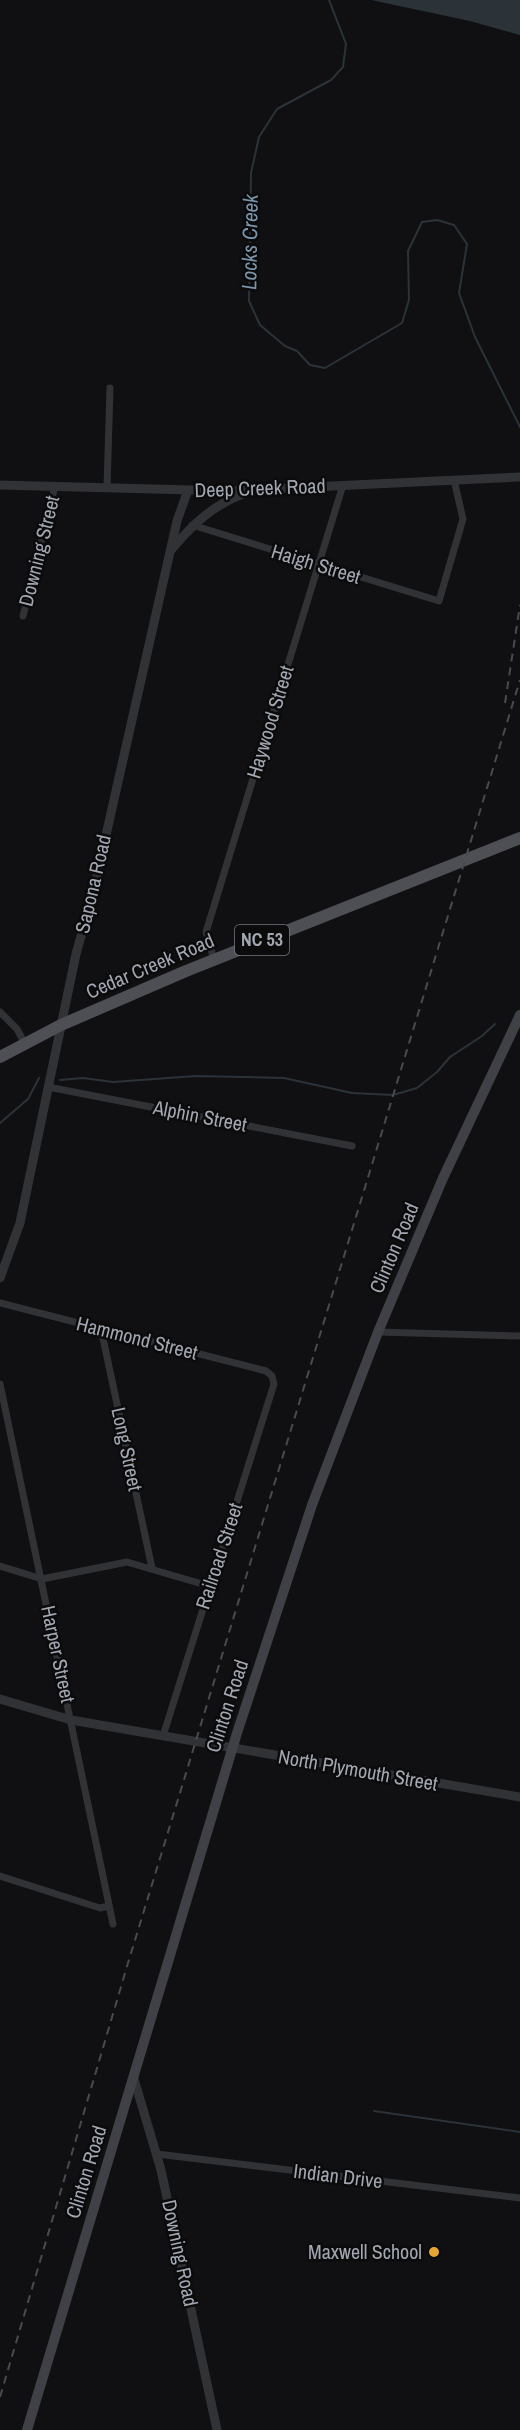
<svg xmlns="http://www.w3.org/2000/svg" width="520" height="2430" viewBox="0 0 520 2430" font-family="'Archivo Narrow',sans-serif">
<rect width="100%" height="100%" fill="#101012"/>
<path fill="#2b3339" d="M 371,0 L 520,0 L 520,35 L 470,21 Z"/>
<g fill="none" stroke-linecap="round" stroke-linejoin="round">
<path stroke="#2b3339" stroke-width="2" d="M 329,0 L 346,44 L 343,67 L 331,80 L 277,109 L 259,137 L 251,173 L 249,301 L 260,325 L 285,346 L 297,351 L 310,365 L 325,368 L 402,323 L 409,300 L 408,251 L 422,222 L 437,220 L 454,225 L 467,244 L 459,293 L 475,337 L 520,427
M 60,1080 L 83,1078 L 113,1082 L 196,1076 L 284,1078 L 352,1093 L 393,1095 L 417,1088 L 437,1072 L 450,1057 L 482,1036 L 495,1024
M 0,1123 L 28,1099 L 39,1078
M 374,2111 L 520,2132"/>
<path stroke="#313236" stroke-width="7" d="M 107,488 L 110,388
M 192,525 L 439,601 L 463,519 L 454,480
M 23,616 L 55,486
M 214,960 L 206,932 L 343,485
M 0,1012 L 17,1029 L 25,1044
M 48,1087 L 352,1146
M 0,1303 L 266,1371 L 272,1376 L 274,1384 L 163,1736
M 101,1329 L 152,1568
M 378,1332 L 520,1336
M 0,1384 L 113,1924
M 0,1566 L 42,1579 L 127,1562 L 209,1586
M 0,1876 L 100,1908 L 109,1906
M 157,2154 L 520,2198"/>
<path stroke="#313236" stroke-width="9" d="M 0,485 L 230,491 L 520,477
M 171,550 C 193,524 213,505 245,493
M 0,1278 L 20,1223 L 76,954 L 92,897 L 177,521 L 188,490
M 0,1699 L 71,1720 L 520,1797
M 134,2079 L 161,2170 L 217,2430"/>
<path stroke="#404146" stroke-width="10" d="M 27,2430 L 237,1733 L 312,1505 L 378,1332 L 443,1178 L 520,1015"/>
<path stroke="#4e4f55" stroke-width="12" d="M 0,1057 L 61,1025 L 186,971 L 520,838"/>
<path stroke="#494a4f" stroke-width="2" stroke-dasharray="8 6" stroke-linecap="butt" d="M 505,703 L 520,605
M 0,2397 L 128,1963 L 520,680"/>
</g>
<circle fill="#e7a633" stroke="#0b0b0c" stroke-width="2" cx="434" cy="2252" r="6"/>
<g text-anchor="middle" stroke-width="5" stroke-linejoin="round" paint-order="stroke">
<rect fill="#0b0b0c" stroke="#757880" stroke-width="1.5" x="235" y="925" width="54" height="30" rx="4.5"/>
<g font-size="18" font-weight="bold" fill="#a2a7b2">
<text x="262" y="946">NC 53</text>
</g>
<g font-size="20" fill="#a2a7b2" stroke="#0b0b0c">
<text transform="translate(260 488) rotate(-2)" y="7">Deep Creek Road</text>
<text transform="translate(39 551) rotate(-76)" y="7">Downing Street</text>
<text transform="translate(316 564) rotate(17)" y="7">Haigh Street</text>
<text transform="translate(270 722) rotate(-73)" y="7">Haywood Street</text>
<text transform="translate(93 884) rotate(-77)" y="7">Sapona Road</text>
<text transform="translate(150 966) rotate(-23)" y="7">Cedar Creek Road</text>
<text transform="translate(200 1116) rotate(11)" y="7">Alphin Street</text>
<text transform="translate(394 1248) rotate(-67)" y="7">Clinton Road</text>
<text transform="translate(137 1338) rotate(14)" y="7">Hammond Street</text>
<text transform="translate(127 1449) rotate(78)" y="7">Long Street</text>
<text transform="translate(219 1556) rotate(-72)" y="7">Railroad Street</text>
<text transform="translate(58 1654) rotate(78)" y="7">Harper Street</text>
<text transform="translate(227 1706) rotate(-72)" y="7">Clinton Road</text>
<text transform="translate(358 1770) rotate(10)" y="7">North Plymouth Street</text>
<text transform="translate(86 2172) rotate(-73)" y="7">Clinton Road</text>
<text transform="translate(338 2176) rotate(7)" y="7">Indian Drive</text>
<text transform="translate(180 2253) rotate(78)" y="7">Downing Road</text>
</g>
<g font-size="20" fill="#a2a7b2" stroke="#0b0b0c" text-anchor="end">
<text x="422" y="2259">Maxwell School</text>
</g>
<g font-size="21" font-style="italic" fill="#7a96ac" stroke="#0b0b0c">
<text transform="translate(250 242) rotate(-89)" y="7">Locks Creek</text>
</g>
</g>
</svg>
